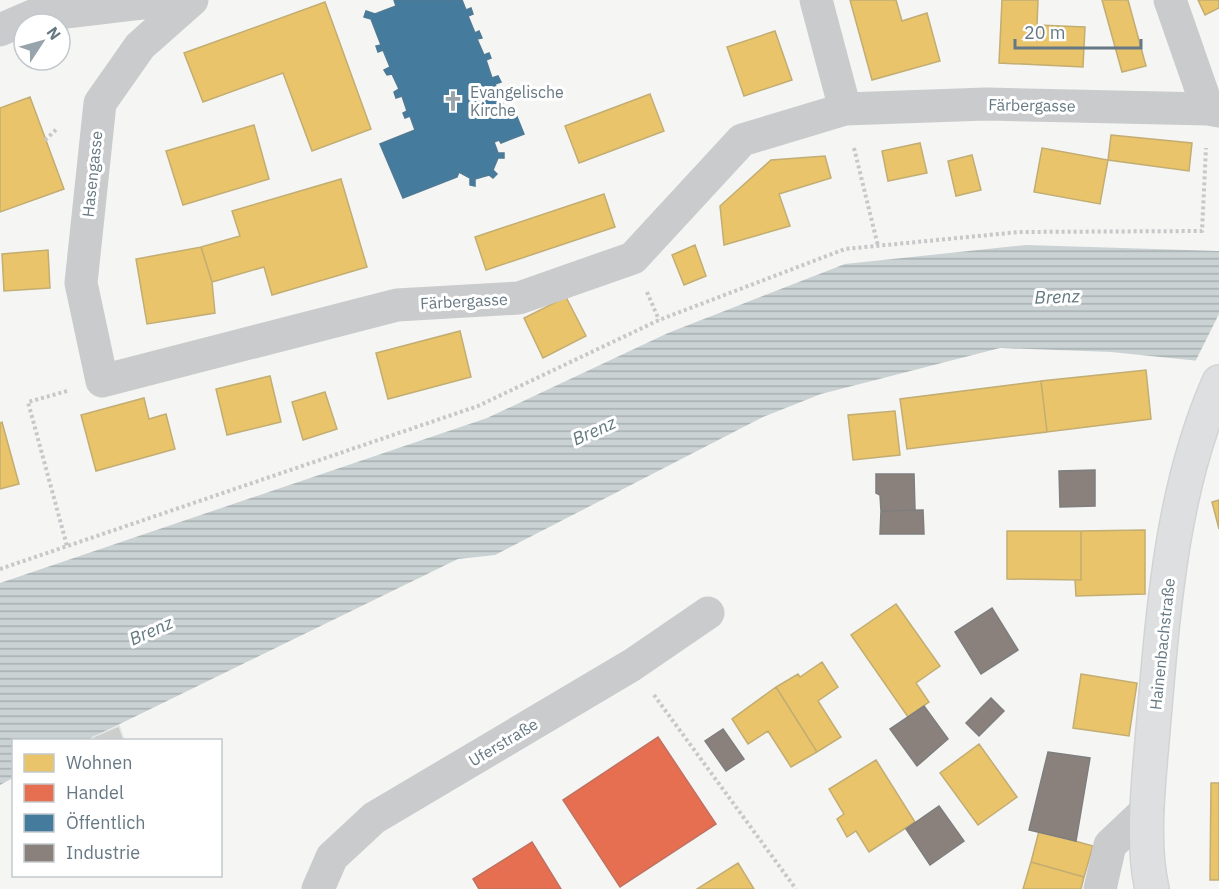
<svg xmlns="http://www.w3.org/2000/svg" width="1219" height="889" viewBox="0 0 1219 889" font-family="'IBM Plex Sans',sans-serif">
<defs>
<pattern id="water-rules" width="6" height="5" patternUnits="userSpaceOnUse" patternTransform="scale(1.5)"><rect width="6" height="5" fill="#cad2d4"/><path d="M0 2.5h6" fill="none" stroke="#a8afb1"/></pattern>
</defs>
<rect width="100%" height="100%" fill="#f5f5f4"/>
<path fill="url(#water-rules)" d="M 1026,245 L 1219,251 L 1219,363 L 1111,352 L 1000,348 L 821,394 L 763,417 L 495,555 L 458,559 L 87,740 L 14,740 L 13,778 L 0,785 L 0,583 L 487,418 L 668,333 L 845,264 Z"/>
<path fill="#f5f5f4" d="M 1219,314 L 1219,366 L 1195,363 L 1196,360 Z"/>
<path fill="#e9c46a" stroke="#c2ad72" stroke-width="1.5" d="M 850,0 L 896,0 L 902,21 L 927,13 L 940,61 L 872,80 Z
M 1002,0 L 1038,0 L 1037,25 L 1085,27 L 1083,67 L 999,63 Z
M 1102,0 L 1128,0 L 1146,66 L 1122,72 Z
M 1198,0 L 1219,0 L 1219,8 L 1205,15 Z
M 325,2 L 371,129 L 312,151 L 283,73 L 203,102 L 184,53 Z
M 775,31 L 792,80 L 744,96 L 727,47 Z
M 650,94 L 664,131 L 579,163 L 565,126 Z
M 30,97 L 64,189 L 0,212 L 0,108 Z
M 254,125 L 269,179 L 183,205 L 166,151 Z
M 1111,135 L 1192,143 L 1189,171 L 1108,160 Z
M 920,143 L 927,173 L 888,181 L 882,151 Z
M 1042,148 L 1108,160 L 1100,204 L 1034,192 Z
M 972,155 L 981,190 L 956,196 L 948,161 Z
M 825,156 L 831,178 L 779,194 L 790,226 L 724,245 L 720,206 L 771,160 Z
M 341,179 L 367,267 L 272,295 L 264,267 L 212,282 L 201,247 L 240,236 L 232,211 Z
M 604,194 L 615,227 L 486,270 L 475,237 Z
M 695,245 L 706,276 L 684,285 L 672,255 Z
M 201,247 L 212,282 L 215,313 L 147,324 L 136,259 Z
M 48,250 L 50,288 L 4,291 L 2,254 Z
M 566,297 L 586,336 L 543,358 L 524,318 Z
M 460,331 L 471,377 L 388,399 L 376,353 Z
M 1146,370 L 1151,419 L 1047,432 L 1041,381 Z
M 270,376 L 281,422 L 227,435 L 216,389 Z
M 1041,381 L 1047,432 L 907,449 L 900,399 Z
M 325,392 L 337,429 L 303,440 L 292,402 Z
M 144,398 L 149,419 L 166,414 L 175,449 L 96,471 L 81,415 Z
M 895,411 L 900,455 L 853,460 L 848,415 Z
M 2,422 L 19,484 L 0,489 L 0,423 Z
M 1219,500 L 1219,529 L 1212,502 Z
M 1145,530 L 1145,594 L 1076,596 L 1075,580 L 1081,580 L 1081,531 Z
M 1007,531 L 1081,531 L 1081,580 L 1007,579 Z
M 896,604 L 940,666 L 916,683 L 929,702 L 908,717 L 851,635 Z
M 822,662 L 838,687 L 818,701 L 841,737 L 817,752 L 776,687 L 798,674 L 800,677 Z
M 1081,674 L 1137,683 L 1129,736 L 1073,728 Z
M 776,687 L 817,752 L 791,767 L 768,731 L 748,744 L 732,719 Z
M 979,744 L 1017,797 L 978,825 L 940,773 Z
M 876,760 L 915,822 L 869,852 L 856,831 L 847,837 L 837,819 L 844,814 L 829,789 Z
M 1211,783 L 1219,783 L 1219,880 L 1210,880 Z
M 1039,831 L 1093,846 L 1084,877 L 1031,862 Z
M 1031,862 L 1084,877 L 1081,889 L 1023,889 Z
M 738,863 L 754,889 L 697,889 Z"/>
<path fill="#e76f51" stroke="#c07260" stroke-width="1.5" d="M 658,737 L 716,824 L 620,887 L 563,800 Z
M 532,842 L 561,889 L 479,889 L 473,879 Z"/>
<path fill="#457b9d" stroke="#4f7a95" stroke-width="1.5" d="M 394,0 L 462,0 L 466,10 L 471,8 L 473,14 L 468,16 L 475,33 L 479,31 L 482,38 L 477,39 L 484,55 L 489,53 L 491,58 L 486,60 L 492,78 L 498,76 L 501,82 L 495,84 L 504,106 L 513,107 L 524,134 L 501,143 L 499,140 L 494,142 L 498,153 L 504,153 L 504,158 L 498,158 L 493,170 L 497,174 L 493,178 L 489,175 L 475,179 L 475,186 L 470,185 L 470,178 L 459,172 L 457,177 L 403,198 L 380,144 L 415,130 L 410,116 L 405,118 L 403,113 L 407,111 L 402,96 L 396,98 L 394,92 L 399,89 L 392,74 L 387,75 L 384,70 L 390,67 L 383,50 L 378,52 L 376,46 L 381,45 L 371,19 L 364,17 L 366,11 L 375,14 L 396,6 Z"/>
<path fill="#8a817c" stroke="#7f7e7e" stroke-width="1.5" d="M 1095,470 L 1095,506 L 1060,507 L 1059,471 Z
M 876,474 L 914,474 L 915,510 L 881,511 L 880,495 L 876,493 Z
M 923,510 L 924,534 L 880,534 L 881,511 Z
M 992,608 L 1018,650 L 981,674 L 955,632 Z
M 991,698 L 1004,711 L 979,736 L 966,723 Z
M 924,706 L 948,739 L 917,766 L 890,729 Z
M 723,729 L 744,759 L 726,771 L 705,741 Z
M 1048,752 L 1090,758 L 1076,841 L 1029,830 Z
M 939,806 L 964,841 L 930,865 L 906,829 Z"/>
<path fill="#cccece" stroke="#e4e4e4" stroke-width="1.5" d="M 119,726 L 124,740 L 95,740 L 93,737 Z"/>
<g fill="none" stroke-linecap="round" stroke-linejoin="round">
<g stroke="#d2d3d4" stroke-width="36">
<path id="secondary" d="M 1152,889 C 1141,841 1149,779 1153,730 C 1163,613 1171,490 1219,382"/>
</g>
<path stroke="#c7c8c9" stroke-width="4" stroke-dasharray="3 3" stroke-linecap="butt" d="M 45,140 L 58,128
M 854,148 L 878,246
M 647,292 L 659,320
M 67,391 L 28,402 L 67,546
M 0,569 L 478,406 L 659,320 L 845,249 L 1019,232 L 1202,231 L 1206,148
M 654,695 L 796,889"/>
<path stroke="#cacbcc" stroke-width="33" d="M 192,0 L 140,46 L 100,103 L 81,283 L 102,381 L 397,305 L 519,298 L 633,258 L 742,140 L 845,109 L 986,104 L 1208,109 L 1219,111
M 816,0 L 845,109
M 1170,0 L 1208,109
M 0,30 L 32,16 L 167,0
M 318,889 L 332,857 L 374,818 L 632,665 L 708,613
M 1100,889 L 1110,845 L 1147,810"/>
<use href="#secondary" stroke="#dedfe0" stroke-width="33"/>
</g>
<defs>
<g id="church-bare" transform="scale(1.62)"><path d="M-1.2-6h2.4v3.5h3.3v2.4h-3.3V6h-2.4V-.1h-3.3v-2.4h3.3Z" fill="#98a4ab" stroke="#fff" stroke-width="2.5" paint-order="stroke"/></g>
</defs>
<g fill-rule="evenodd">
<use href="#church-bare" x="453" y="101"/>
</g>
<g text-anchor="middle" stroke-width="6" stroke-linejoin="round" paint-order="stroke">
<g font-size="16" fill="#667883" stroke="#fff" text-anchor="start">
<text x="470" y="98">Evangelische<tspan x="470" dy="18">Kirche</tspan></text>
</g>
<g font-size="16" fill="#667883" stroke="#fff">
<text transform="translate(1032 105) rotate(1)" y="6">Färbergasse</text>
<text transform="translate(92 174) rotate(-84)" y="6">Hasengasse</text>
<text transform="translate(464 301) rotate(-3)" y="6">Färbergasse</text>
<text transform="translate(1162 644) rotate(-84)" y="6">Hainenbachstraße</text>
<text transform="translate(503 742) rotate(-31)" y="6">Uferstraße</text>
</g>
<g font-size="18" font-style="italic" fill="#62797f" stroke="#fff">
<text transform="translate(1057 297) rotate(-2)" y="6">Brenz</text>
<text transform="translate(594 431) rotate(-24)" y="6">Brenz</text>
<text transform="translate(151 631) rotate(-24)" y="6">Brenz</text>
</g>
</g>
<rect x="12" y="739" width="210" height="138" fill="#ffffff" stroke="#c2c9cd" stroke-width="1.5"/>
<rect x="24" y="754" width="30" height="18" fill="#e9c46a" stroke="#c2c9cd" stroke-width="1.5"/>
<text x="66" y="769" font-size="18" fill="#667883">Wohnen</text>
<rect x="24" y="784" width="30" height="18" fill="#e76f51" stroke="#c2c9cd" stroke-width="1.5"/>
<text x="66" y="799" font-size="18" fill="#667883">Handel</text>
<rect x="24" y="814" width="30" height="18" fill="#457b9d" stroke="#c2c9cd" stroke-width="1.5"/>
<text x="66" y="829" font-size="18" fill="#667883">Öffentlich</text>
<rect x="24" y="844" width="30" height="18" fill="#8a817c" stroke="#c2c9cd" stroke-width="1.5"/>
<text x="66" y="859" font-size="18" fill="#667883">Industrie</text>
<g transform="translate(42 42) rotate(54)"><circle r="28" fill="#ffffff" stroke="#c2c9cd" stroke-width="1.5"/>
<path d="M0-4.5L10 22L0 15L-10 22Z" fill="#98a4ab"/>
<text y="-9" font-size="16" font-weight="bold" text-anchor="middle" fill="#667883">N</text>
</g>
<path d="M1015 39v9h126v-9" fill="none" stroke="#667883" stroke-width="3"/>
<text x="1024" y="39" font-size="18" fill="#667883" stroke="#ffffff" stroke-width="4.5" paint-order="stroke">20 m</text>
</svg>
